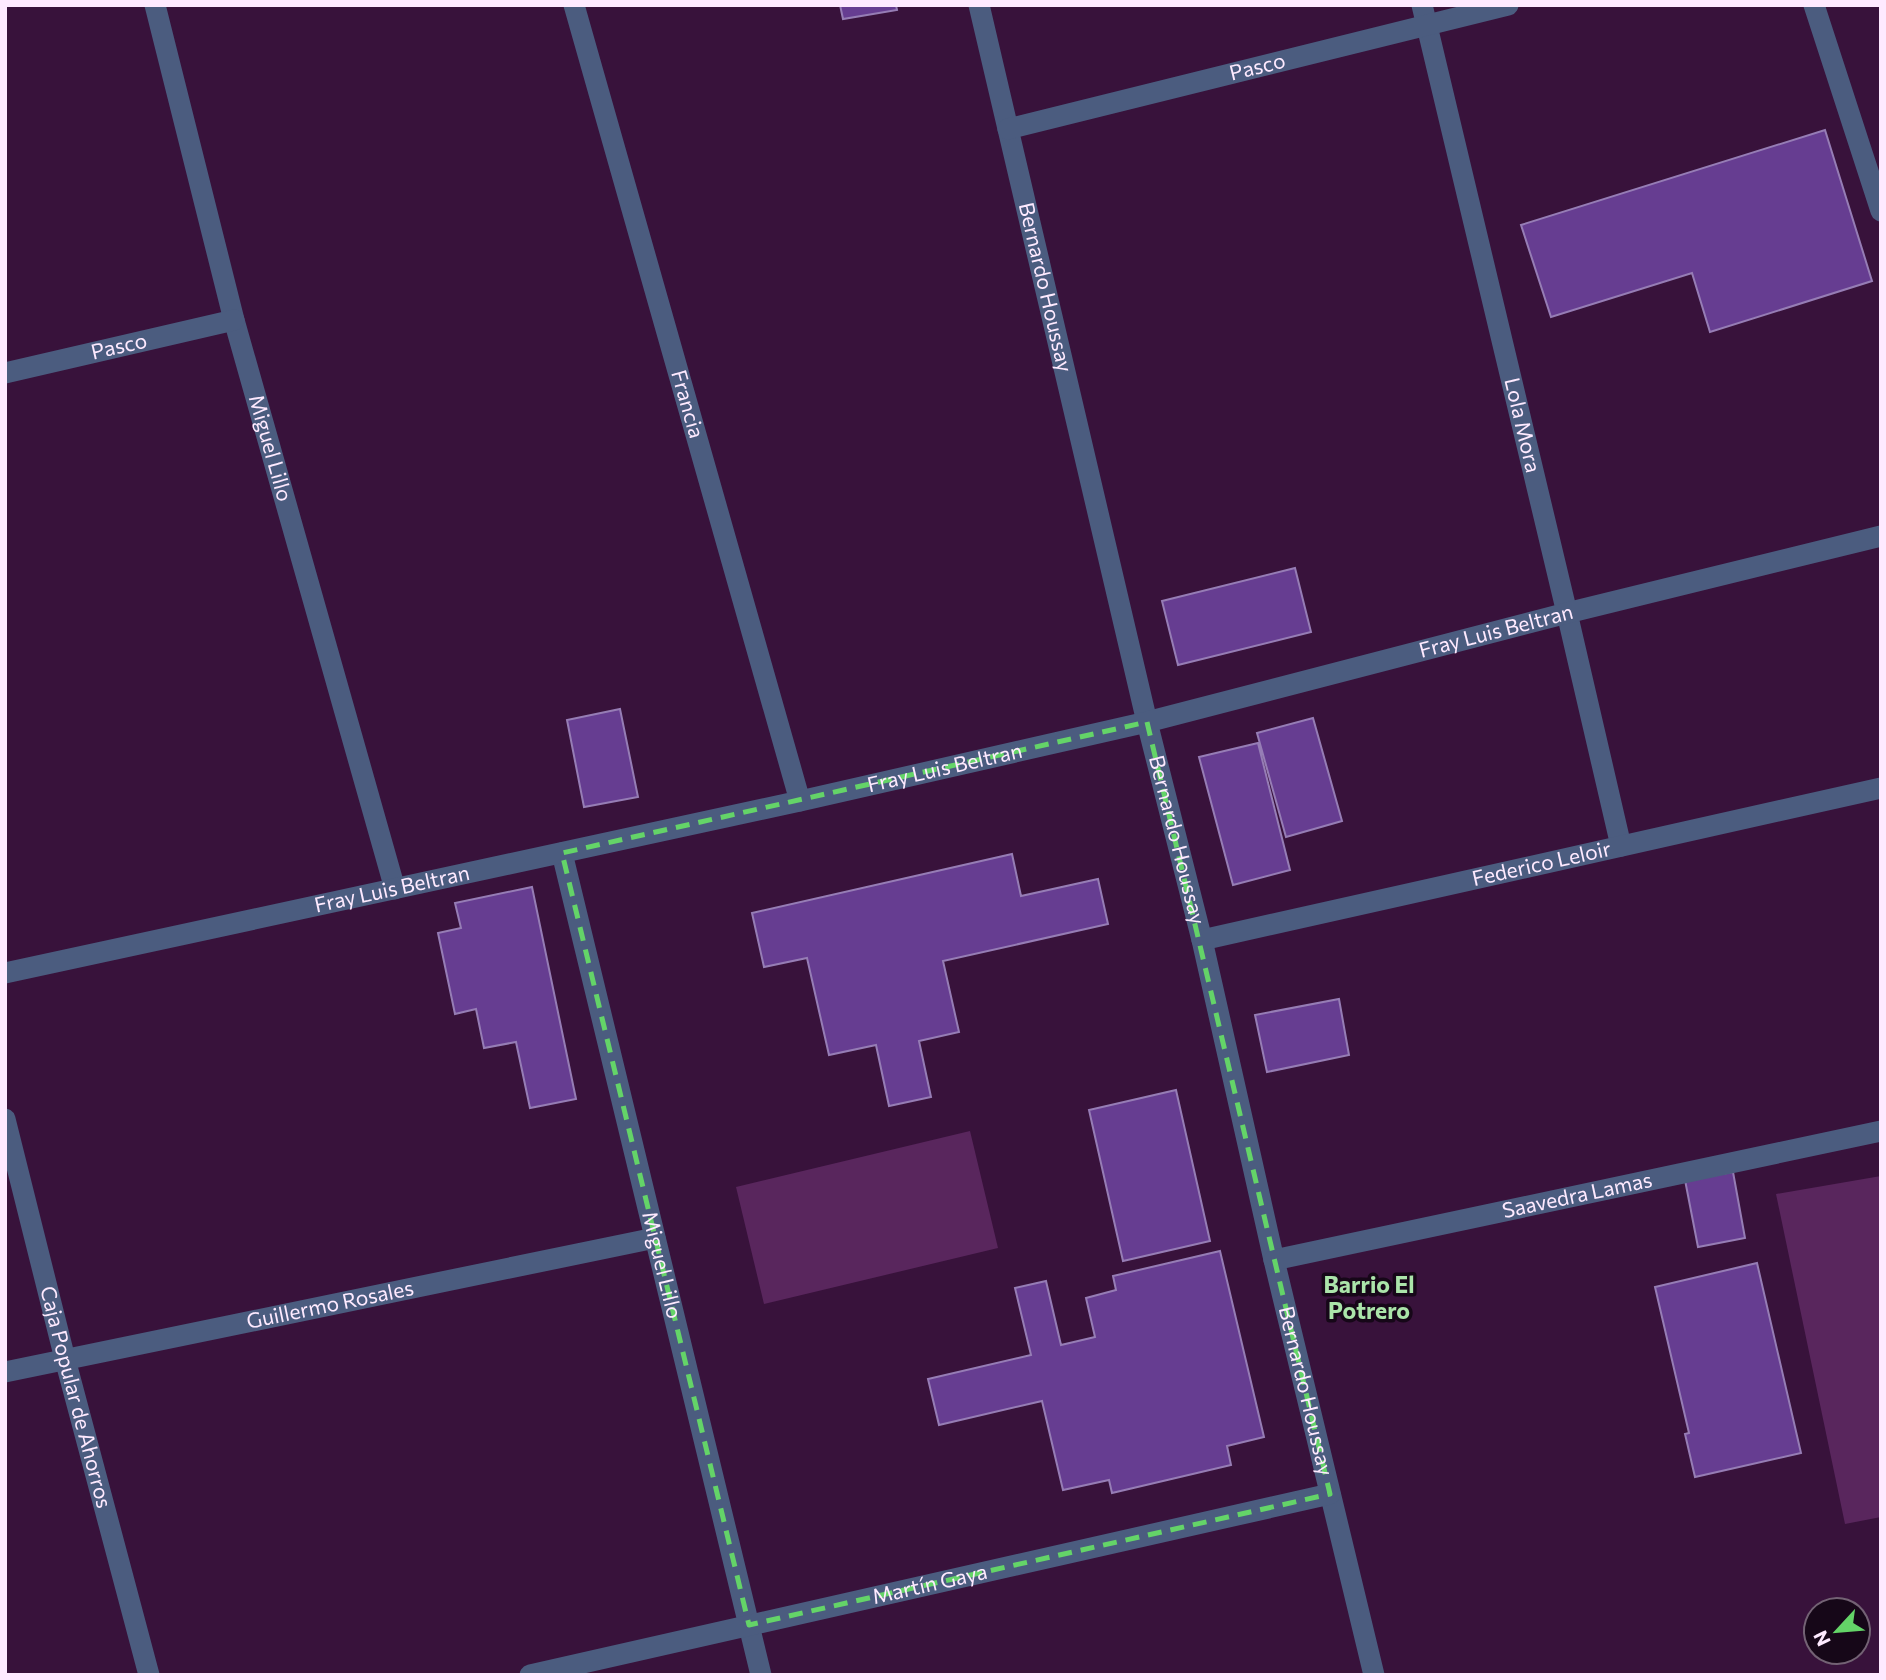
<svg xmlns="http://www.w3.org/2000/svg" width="1886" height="1680" viewBox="0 0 1886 1680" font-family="Commissioner,sans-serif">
<rect width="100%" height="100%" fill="#38123b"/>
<path fill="#59265d" d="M 970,1131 L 998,1248 L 764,1304 L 736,1187 Z
M 1881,1176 L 1881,1517 L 1845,1524 L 1776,1194 Z"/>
<path fill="#663d91" stroke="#967db5" stroke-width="2" d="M 840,5 L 896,5 L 897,10 L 843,19 Z
M 1825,130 L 1872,281 L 1710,332 L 1692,273 L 1551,317 L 1521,225 Z
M 1295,568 L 1311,632 L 1178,665 L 1162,601 Z
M 620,709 L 638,797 L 584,807 L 567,720 Z
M 1313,718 L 1342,821 L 1286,837 L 1257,733 Z
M 1258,743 L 1290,870 L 1233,885 L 1199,757 Z
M 1012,854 L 1021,896 L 1098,879 L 1108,924 L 943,961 L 959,1032 L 919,1041 L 931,1097 L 889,1106 L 876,1045 L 829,1055 L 807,958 L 764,967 L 752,913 Z
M 532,887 L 576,1099 L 530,1108 L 516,1042 L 484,1048 L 476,1009 L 455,1014 L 438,933 L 461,928 L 455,903 Z
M 1339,999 L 1349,1055 L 1267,1072 L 1255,1015 Z
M 1176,1090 L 1210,1241 L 1123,1261 L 1089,1110 Z
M 1733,1172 L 1745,1238 L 1698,1247 L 1685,1180 Z
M 1220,1251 L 1264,1437 L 1227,1446 L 1231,1465 L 1112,1493 L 1109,1480 L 1063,1490 L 1042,1401 L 939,1425 L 928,1379 L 1031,1355 L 1015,1288 L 1046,1281 L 1061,1345 L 1095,1337 L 1086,1298 L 1116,1290 L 1113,1276 Z
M 1757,1263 L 1801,1453 L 1695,1477 L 1685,1434 L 1689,1433 L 1655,1287 Z"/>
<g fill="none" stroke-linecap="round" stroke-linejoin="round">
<g stroke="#4b5c7f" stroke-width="21">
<path id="s1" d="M 155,5 L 234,320 L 395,889"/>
<path id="s2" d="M 574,5 L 800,801"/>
<path id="s3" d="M 979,5 L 1147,722 L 1202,940 L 1274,1260 L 1374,1675"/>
<path id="s4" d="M 1422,5 L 1567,613 L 1621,846"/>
<path d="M 1814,5 L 1881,211"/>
<path id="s5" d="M 1008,129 L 1508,5"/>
<path id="s6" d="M 5,373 L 234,320"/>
<path id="s7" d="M 562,853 L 761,1675"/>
<path id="s8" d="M 1202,940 L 1881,788"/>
<path id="s9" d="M 5,973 L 800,801 L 1147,722 L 1567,613 L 1881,536"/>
<path id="s10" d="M 5,1119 L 65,1359 L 149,1675"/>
<path id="s11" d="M 1274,1260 L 1881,1131"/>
<path id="s12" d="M 5,1372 L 655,1238"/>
<path id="s13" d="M 530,1675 L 1330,1494"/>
</g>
</g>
<path fill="none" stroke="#64d468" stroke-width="5" stroke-dasharray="14 9" stroke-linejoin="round" d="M 1147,722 L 1330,1494 L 749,1625 L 562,853 Z"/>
<g text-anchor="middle" stroke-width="7" stroke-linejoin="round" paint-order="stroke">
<g font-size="21" fill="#feeaff" stroke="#160718">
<text dy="7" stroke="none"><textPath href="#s5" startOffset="257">Pasco</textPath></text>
<text dy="7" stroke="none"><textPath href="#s3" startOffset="290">Bernardo Houssay</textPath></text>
<text dy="7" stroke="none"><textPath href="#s6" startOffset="117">Pasco</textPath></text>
<text dy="7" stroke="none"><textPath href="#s2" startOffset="415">Francia</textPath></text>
<text dy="7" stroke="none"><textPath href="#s4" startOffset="432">Lola Mora</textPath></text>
<text dy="7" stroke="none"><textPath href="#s1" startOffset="458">Miguel Lillo</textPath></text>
<text dy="7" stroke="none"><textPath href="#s9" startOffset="1530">Fray Luis Beltran</textPath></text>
<text dy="7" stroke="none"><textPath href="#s9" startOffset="962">Fray Luis Beltran</textPath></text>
<text dy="7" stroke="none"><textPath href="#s3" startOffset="858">Bernardo Houssay</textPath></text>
<text dy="7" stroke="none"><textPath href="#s8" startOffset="348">Federico Leloir</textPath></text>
<text dy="7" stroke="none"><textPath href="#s9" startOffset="396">Fray Luis Beltran</textPath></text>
<text dy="7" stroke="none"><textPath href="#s11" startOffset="310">Saavedra Lamas</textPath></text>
<text dy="7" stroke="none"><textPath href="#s7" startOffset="424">Miguel Lillo</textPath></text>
<text dy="7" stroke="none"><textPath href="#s12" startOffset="332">Guillermo Rosales</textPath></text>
<text dy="7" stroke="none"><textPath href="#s3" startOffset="1424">Bernardo Houssay</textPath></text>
<text dy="7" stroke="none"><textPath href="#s10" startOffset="287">Caja Popular de Ahorros</textPath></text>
<text dy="7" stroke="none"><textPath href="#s13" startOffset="410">Martín Gaya</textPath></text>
</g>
<g font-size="23" font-weight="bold" fill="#abe5aa" stroke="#160718">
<text x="1369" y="1293">Barrio El<tspan x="1369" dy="26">Potrero</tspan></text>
</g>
</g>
<rect width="1886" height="1680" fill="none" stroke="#feeaff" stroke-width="14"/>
<g transform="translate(1837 1631) rotate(244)"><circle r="33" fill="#160718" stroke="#736274" stroke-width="2"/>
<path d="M0-5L12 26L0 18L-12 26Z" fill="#64d468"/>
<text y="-10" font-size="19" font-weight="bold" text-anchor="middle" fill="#feeaff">N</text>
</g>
</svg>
